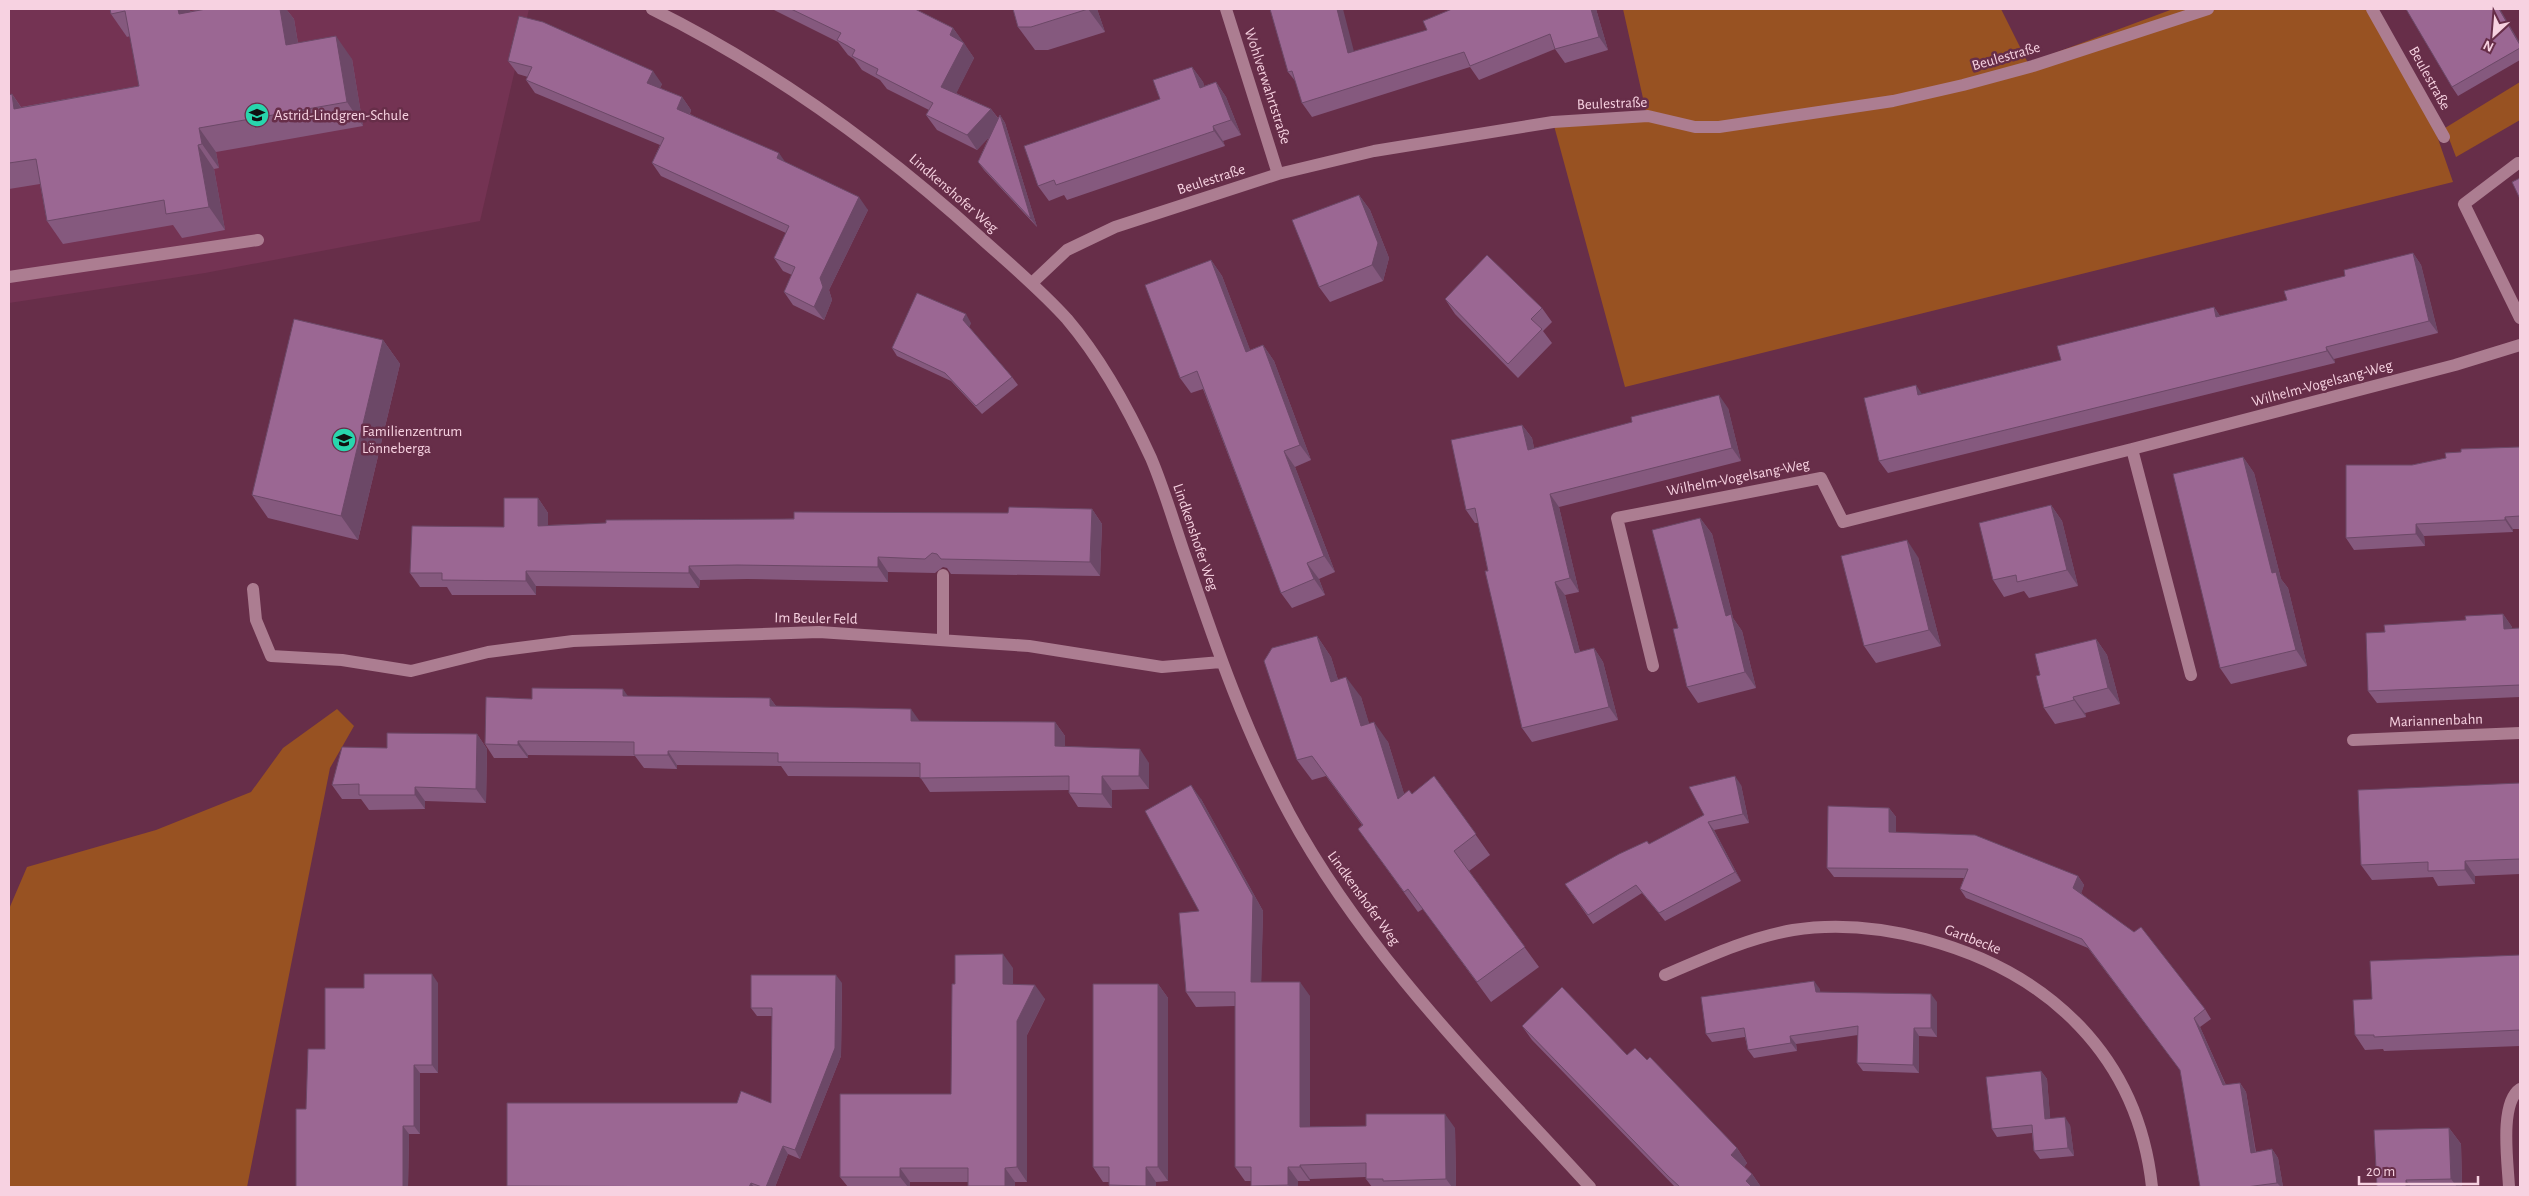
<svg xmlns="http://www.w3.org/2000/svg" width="2529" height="1196" viewBox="0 0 2529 1196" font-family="'Alegreya Sans',sans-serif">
<rect width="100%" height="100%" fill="#672e49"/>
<path fill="#743353" d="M 9,9 L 529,9 L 480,221 L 205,273 L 9,303 Z"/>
<path fill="#985222" d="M 1623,9 L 2001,9 L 2028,63 L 2173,9 L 2368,9 L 2436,133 L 2453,182 L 1625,387 L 1553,122 L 1647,116 Z
M 2520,82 L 2520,120 L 2456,157 L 2445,128 Z
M 337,709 L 354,726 L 330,768 L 247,1187 L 9,1187 L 9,909 L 27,867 L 156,830 L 251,792 L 283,748 Z"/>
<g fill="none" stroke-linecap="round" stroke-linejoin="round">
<path stroke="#ac7d91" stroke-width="12" d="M 652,9 C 773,69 882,148 982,239 C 1011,265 1041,290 1067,319 C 1101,359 1129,410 1151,458 C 1165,491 1175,527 1187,561 C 1216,647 1246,733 1289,813 C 1365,954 1483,1070 1590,1187
M 1226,9 L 1278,174
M 2372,9 L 2444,137
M 2518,163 L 2464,204 L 2520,318
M 9,277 L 258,240
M 1032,283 L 1067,250 L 1115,227 L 1278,174 L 1374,151 L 1553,122 L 1648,116 L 1695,127 L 1719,127 L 1893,101 L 1963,85 L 2033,66 L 2208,9
M 2132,449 L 2191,675
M 943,575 L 943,639
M 253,589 L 256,620 L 271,656 L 342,660 L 411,671 L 488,652 L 573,641 L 819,632 L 1029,646 L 1162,667 L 1221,662
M 1653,666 L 1617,518 L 1821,478 L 1843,522 L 2132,449 L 2455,365 L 2520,345
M 2353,740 L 2520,733
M 1665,975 C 1707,957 1748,938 1793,930 C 1837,923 1883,928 1925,939 C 2049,972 2138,1056 2152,1187
M 2509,1187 C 2508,1164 2499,1103 2520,1089"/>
</g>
<path fill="#85597e" d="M 110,9 L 191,11 L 206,9 L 286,9 L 294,19 L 298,43 L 352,59 L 363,126 L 216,152 L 219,168 L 214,169 L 225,230 L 182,238 L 173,225 L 63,244 L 47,221 L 40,184 L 9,189 L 9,95 L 12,94 L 21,107 L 139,86 L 130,36 L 127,37 L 111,14 Z
M 772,9 L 915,9 L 953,28 L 974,58 L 956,93 L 991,109 L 998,118 L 1000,115 L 1005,123 L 1037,227 L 984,170 L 978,162 L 989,137 L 977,150 L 937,130 L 926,115 L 929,110 L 887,89 L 880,80 L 862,70 L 854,59 L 848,55 L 838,42 Z
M 1013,9 L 1097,9 L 1105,32 L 1048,50 L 1035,50 L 1018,27 Z
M 1452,9 L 1596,9 L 1608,50 L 1565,63 L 1555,49 L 1479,80 L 1470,67 L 1312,117 L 1302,103 L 1296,82 L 1288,72 L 1427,30 Z
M 2520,43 L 2520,60 L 2458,96 L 2452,87 Z
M 508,61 L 662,84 L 660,88 L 682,97 L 691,110 L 690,114 L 785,162 L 868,210 L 829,290 L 832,300 L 824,320 L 793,305 L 784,292 L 792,275 L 783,271 L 774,258 L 786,233 L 661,176 L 652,163 L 660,145 L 535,93 L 526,80 L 528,77 L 518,74 Z
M 1192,67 L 1203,82 L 1204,86 L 1216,82 L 1226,97 L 1241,135 L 1223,141 L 1225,146 L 1067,200 L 1064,195 L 1049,201 L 1038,186 L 1160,99 Z
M 1359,195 L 1370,210 L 1389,258 L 1383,281 L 1330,302 L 1319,287 Z
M 2413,253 L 2421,265 L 2438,333 L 2334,359 L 2335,363 L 1888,473 L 1879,461 L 1922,394 L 2061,360 L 2214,307 L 2220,316 L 2287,300 L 2345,276 Z
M 1211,260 L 1222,276 L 1250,350 L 1263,345 L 1274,361 L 1311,460 L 1295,467 L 1335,572 L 1319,579 L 1325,595 L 1292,608 L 1281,593 L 1203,389 L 1191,393 L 1180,378 Z
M 1445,299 L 1542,308 L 1552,322 L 1543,331 L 1552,343 L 1518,378 L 1455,314 Z
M 971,323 L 969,327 L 1012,377 L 1018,385 L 982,414 L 951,381 L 897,356 L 892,348 Z
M 383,340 L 400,364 L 358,540 L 268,518 L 252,495 Z
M 1728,408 L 1741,461 L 1559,507 L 1579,592 L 1565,595 L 1580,652 L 1594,648 L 1603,662 L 1618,720 L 1532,742 L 1522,728 L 1488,571 L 1478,523 L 1475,523 L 1466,510 L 1522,425 L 1532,438 L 1534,448 Z
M 2520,447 L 2520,529 L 2513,529 L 2513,532 L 2424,536 L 2425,546 L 2354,550 L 2346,538 L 2412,465 L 2446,458 L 2461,452 Z
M 2243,457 L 2254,473 L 2281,579 L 2288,588 L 2307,666 L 2231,684 L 2220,668 Z
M 538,498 L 548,513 L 548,525 L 1008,513 L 1092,509 L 1102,524 L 1100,576 L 951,574 L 947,568 L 943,567 L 935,573 L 888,572 L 888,582 L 747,579 L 700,580 L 699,588 L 536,586 L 536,595 L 452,595 L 447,587 L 420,587 L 410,573 L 504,527 Z
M 2051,505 L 2062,521 L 2078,586 L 2029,598 L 2024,591 L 2004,597 L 1993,580 Z
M 1700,518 L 1712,534 L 1733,618 L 1742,631 L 1756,688 L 1698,703 L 1687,687 L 1678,628 Z
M 1918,557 L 1941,646 L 1876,663 L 1864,646 Z
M 2503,614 L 2512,627 L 2512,629 L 2520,628 L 2520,697 L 2377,703 L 2368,691 L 2385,632 Z
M 1317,636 L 1331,657 L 1338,680 L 1361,697 L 1369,724 L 1388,742 L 1404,794 L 1412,794 L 1434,776 L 1490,855 L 1469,871 L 1539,967 L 1491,1002 L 1423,909 L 1418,912 L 1358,829 L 1362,825 L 1326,776 L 1312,780 L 1297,760 Z
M 2096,639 L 2107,655 L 2120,704 L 2085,713 L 2086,717 L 2055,724 L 2044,708 L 2040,675 Z
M 628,696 L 770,698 L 776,706 L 919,721 L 1055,722 L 1065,736 L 1065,746 L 1149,763 L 1149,789 L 1112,790 L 1112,808 L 1078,807 L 1069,793 L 1069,790 L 930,792 L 920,777 L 788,776 L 781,766 L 677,765 L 677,769 L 644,768 L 635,756 L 528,755 L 528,758 L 494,758 L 485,744 L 532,699 Z
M 477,734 L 487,749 L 486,803 L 425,801 L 425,809 L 369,810 L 361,799 L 342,799 L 332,785 L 387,748 Z
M 2520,783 L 2520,874 L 2475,876 L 2475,884 L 2438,886 L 2433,877 L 2372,880 L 2361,865 Z
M 1741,785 L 1749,823 L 1714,830 L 1741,881 L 1665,921 L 1642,893 L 1593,924 L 1565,884 L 1649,844 L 1704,815 Z
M 1201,799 L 1263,911 L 1261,982 L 1310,996 L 1310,1127 L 1455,1128 L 1456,1187 L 1372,1187 L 1366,1179 L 1366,1177 L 1310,1179 L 1310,1181 L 1298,1181 L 1298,1187 L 1252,1187 L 1251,1186 L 1251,1181 L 1245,1181 L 1235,1167 L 1235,1006 L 1196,1007 L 1186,992 L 1199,911 Z
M 1889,808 L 1896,817 L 1896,832 L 2078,876 L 2084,885 L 2081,893 L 2205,1009 L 2211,1019 L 2200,1027 L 2226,1085 L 2240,1083 L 2246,1092 L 2256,1152 L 2272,1149 L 2278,1158 L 2283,1187 L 2200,1187 L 2180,1070 L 2088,948 L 1966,898 L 1960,889 L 1964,878 L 1834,877 L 1827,868 Z
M 2520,955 L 2520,1046 L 2384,1051 L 2383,1049 L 2365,1050 L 2355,1035 L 2372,999 Z
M 1013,968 L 1013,984 L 1045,999 L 1027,1035 L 1027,1182 L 1015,1182 L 1015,1187 L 969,1187 L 968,1182 L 910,1182 L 910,1187 L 848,1187 L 840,1177 L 951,1094 L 955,984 Z
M 438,983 L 438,1073 L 420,1073 L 420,1134 L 409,1134 L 408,1187 L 296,1187 L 306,1109 L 364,988 Z
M 842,983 L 841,1056 L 800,1159 L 788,1154 L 775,1187 L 508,1187 L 507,1186 L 771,1103 L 772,1016 L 757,1016 L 751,1008 Z
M 1158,984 L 1168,998 L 1168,1181 L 1156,1182 L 1156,1187 L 1110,1187 L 1109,1185 L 1109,1182 L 1103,1182 L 1093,1167 Z
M 1820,989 L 1820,992 L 1937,1002 L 1937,1037 L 1919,1036 L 1919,1073 L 1863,1071 L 1857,1063 L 1858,1035 L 1796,1044 L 1797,1051 L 1754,1058 L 1748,1050 L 1745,1037 L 1712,1042 L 1706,1034 Z
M 1522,1026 L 1627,1055 L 1737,1148 L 1747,1163 L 1744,1167 L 1752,1174 L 1761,1187 L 1675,1187 L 1532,1040 Z
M 2041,1071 L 2047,1079 L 2050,1118 L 2070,1125 L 2074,1156 L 2040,1159 L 2034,1151 L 2032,1133 L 1997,1137 L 1992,1129 Z
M 2449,1128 L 2461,1144 L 2462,1187 L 2377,1187 Z"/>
<path fill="#6c4867" d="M 178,9 L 190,9 L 195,37 L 179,14 Z
M 280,9 L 286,9 L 294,19 L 302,68 L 286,45 Z
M 1088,9 L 1097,9 L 1105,32 Z
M 1337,9 L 1343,9 L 1358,67 L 1348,53 Z
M 1591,9 L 1596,9 L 1608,50 L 1599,37 Z
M 2499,9 L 2500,9 L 2520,43 L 2520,45 Z
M 953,28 L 964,43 L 960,50 L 950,35 Z
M 336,36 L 352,59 L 363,126 L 347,102 Z
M 964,43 L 974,58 L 952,102 L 941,87 Z
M 1192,67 L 1203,82 L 1210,103 L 1200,88 Z
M 653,71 L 662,84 L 656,96 L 647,83 Z
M 1216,82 L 1226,97 L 1241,135 L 1231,120 Z
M 12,94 L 28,118 L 14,109 Z
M 682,97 L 691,110 L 686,122 L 677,109 Z
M 991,109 L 1002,124 L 977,150 L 967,135 Z
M 1000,115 L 1005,123 L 1037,227 L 1031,219 Z
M 1213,126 L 1223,141 L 1225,146 L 1214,131 Z
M 199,128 L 216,152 L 219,168 L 202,144 Z
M 198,145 L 214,169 L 225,230 L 209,207 Z
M 779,153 L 788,166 L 777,158 Z
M 1359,195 L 1370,210 L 1389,258 L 1383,281 L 1372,265 Z
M 859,197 L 868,210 L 829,290 L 832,300 L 824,320 L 814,307 L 820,278 Z
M 2413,253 L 2421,265 L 2438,333 L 2429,321 Z
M 1211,260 L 1222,276 L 1257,368 L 1246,352 Z
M 2214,307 L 2222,319 L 2216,317 Z
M 966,314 L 971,323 L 969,328 L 963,320 Z
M 383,340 L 400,364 L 358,540 L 341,516 Z
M 1263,345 L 1274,361 L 1311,460 L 1300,445 Z
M 2326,347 L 2334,359 L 2335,363 L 2327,351 Z
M 1916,385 L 1924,397 L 1918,395 Z
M 1719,395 L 1728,408 L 1741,461 L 1732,448 Z
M 1522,425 L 1532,438 L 1537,463 L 1528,450 Z
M 1284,451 L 1295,467 L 1335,572 L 1324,556 Z
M 2243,457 L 2254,473 L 2281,579 L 2288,588 L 2307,666 L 2296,650 L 2272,573 Z
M 1550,494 L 1559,507 L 1579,592 L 1570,578 Z
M 538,498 L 548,513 L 548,540 L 538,526 Z
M 2051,505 L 2062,521 L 2078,586 L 2067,570 Z
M 1092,509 L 1102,524 L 1100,576 L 1090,562 Z
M 2505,517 L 2513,529 L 2513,532 L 2505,520 Z
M 1700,518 L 1712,534 L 1733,618 L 1742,631 L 1756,688 L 1745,672 L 1726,616 Z
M 2416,524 L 2424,536 L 2425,546 L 2416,534 Z
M 1907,540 L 1918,557 L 1941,646 L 1929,630 Z
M 878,557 L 888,572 L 888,582 L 878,567 Z
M 1307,563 L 1319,579 L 1325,595 L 1314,579 Z
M 689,566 L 700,580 L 699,588 L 689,573 Z
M 526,571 L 536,586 L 536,595 L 526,581 Z
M 1555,582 L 1565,595 L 1584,667 L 1575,653 Z
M 2503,614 L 2512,627 L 2513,641 L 2504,629 Z
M 1317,636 L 1331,657 L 1345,702 L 1331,682 Z
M 2096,639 L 2107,655 L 2120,704 L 2108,688 Z
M 1594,648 L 1603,662 L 1618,720 L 1609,707 Z
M 1346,677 L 1361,697 L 1376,746 L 1361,726 Z
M 623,689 L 632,702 L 623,696 Z
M 2073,697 L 2085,713 L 2086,717 L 2074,700 Z
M 770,698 L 780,712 L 770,706 Z
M 911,709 L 921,723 L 911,721 Z
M 1055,722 L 1065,736 L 1065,759 L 1055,746 Z
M 1374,722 L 1388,742 L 1412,819 L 1398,799 Z
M 477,734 L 487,749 L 486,803 L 476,789 Z
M 518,741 L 528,755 L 528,758 L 518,745 Z
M 1140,749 L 1149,763 L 1149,789 L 1139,776 Z
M 668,751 L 677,765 L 677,769 L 668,755 Z
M 1102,776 L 1112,790 L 1112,808 L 1102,794 Z
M 1735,776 L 1741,785 L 1749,823 L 1743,814 Z
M 1191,785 L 1201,799 L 1263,911 L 1261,996 L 1251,982 Z
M 415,787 L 425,801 L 425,809 L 415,795 Z
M 1889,808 L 1896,817 L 1896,841 L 1889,832 Z
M 1708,822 L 1714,830 L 1741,881 L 1735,872 Z
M 2465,861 L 2475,876 L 2475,884 L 2465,870 Z
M 2078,876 L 2084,885 L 2080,897 L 2073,888 Z
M 1003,954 L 1013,968 L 1013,998 L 1003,984 Z
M 432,974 L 438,983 L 438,1073 L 432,1065 Z
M 836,975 L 842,983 L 841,1056 L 800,1159 L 795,1150 Z
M 1814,981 L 1820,989 L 1821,1000 L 1816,992 Z
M 1300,982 L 1310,996 L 1310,1142 L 1300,1127 Z
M 1158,984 L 1168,998 L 1168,1181 L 1158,1167 Z
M 1035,985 L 1045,999 L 1027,1035 L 1027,1182 L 1017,1167 L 1017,1021 Z
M 1931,994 L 1937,1002 L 1937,1037 L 1931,1028 Z
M 2194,1018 L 2200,1027 L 2230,1095 L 2223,1085 Z
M 1914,1028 L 1919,1036 L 1919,1073 L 1913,1065 Z
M 1790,1036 L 1796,1044 L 1797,1051 L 1791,1043 Z
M 414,1065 L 420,1073 L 420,1134 L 414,1126 Z
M 2041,1071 L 2047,1079 L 2051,1127 L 2045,1119 Z
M 2240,1083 L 2246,1092 L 2257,1162 L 2251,1153 Z
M 1445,1114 L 1455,1128 L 1456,1187 L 1452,1187 L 1446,1179 Z
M 2065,1117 L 2070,1125 L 2074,1156 L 2068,1148 Z
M 403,1126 L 409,1134 L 408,1187 L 403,1187 Z
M 2449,1128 L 2461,1144 L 2462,1187 L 2457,1187 L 2451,1179 Z
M 783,1146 L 788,1154 L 775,1187 L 766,1187 Z
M 1737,1148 L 1747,1163 L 1742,1170 L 1731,1155 Z
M 2272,1149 L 2278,1158 L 2283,1187 L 2281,1187 L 2277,1183 Z
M 1300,1165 L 1310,1179 L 1310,1181 L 1300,1167 Z
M 1146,1167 L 1156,1182 L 1156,1187 L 1147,1187 L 1146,1186 Z
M 1288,1167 L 1298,1181 L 1298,1187 L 1289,1187 L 1288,1185 Z
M 900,1168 L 910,1182 L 910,1187 L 908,1187 L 900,1177 Z
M 1005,1168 L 1015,1182 L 1015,1187 L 1005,1187 Z
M 1752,1174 L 1761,1187 L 1750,1187 L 1746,1181 Z
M 2406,1180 L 2411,1187 L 2406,1187 Z
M 751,1183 L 754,1187 L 749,1187 Z"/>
<path fill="#9b6793" stroke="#6c4867" d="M 110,9 L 178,9 L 179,14 L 206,9 L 280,9 L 286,45 L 336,36 L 347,102 L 199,128 L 202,144 L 198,145 L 209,207 L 166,214 L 164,200 L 47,221 L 36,159 L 9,163 L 9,95 L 12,94 L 14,109 L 139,86 L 125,11 L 111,14 Z
M 791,9 L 915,9 L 953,28 L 950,35 L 964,43 L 941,87 L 991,109 L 967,135 L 926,115 L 933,103 L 876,74 L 878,69 L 852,56 L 855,50 L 837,40 L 841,33 Z
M 1013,9 L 1088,9 L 1031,27 L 1018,27 Z
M 1270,9 L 1337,9 L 1348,53 L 1427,30 L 1423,21 L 1452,9 L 1591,9 L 1599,37 L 1555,49 L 1550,34 L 1470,66 L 1464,52 L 1302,103 L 1292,71 L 1288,72 Z
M 2406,9 L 2499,9 L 2520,45 L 2520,48 L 2452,87 Z
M 519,16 L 543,22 L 653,71 L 647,83 L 682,97 L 677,109 L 779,153 L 777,158 L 859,197 L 820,278 L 823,287 L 814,307 L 784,292 L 795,267 L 774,258 L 789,226 L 652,163 L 664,138 L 526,80 L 532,67 L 508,61 Z
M 1192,67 L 1200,88 L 1216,82 L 1231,120 L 1213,126 L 1214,131 L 1056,185 L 1054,180 L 1038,186 L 1024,146 L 1160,99 L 1153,80 Z
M 1000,115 L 1031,219 L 978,162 Z
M 2520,178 L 2520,199 L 2512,182 Z
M 1359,195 L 1378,243 L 1372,265 L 1319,287 L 1292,220 Z
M 2413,253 L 2429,321 L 2326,347 L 2327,351 L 1879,461 L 1864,398 L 1916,385 L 1918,395 L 2061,360 L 2057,346 L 2214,307 L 2216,317 L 2287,300 L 2284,291 L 2345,276 L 2344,270 Z
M 1487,255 L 1542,308 L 1531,319 L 1542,329 L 1508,364 L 1445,299 Z
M 1211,260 L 1246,352 L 1263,345 L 1283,399 L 1300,445 L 1284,451 L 1324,556 L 1307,563 L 1314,579 L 1281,593 L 1197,371 L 1180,378 L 1145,285 Z
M 917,293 L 966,314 L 963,320 L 1012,377 L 976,406 L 945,373 L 892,348 Z
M 294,319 L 383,340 L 341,516 L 252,495 Z
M 1719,395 L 1732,448 L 1550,494 L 1570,578 L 1555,582 L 1575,653 L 1594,648 L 1609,707 L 1522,728 L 1485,571 L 1488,571 L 1475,508 L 1466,510 L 1451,440 L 1522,425 L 1528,450 L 1632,422 L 1631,417 Z
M 2520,447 L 2520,516 L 2505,517 L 2505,520 L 2416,524 L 2416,534 L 2346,538 L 2346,465 L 2412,465 L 2446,458 L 2445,453 L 2461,452 L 2461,449 Z
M 2243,457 L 2272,573 L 2276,572 L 2296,650 L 2220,668 L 2173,474 Z
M 504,498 L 538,498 L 538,526 L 606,523 L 606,520 L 794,519 L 794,512 L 1008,513 L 1009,507 L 1092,509 L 1090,562 L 941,559 L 937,554 L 932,553 L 925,559 L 878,557 L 878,567 L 737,565 L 689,566 L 689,573 L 526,571 L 526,581 L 442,580 L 442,573 L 410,573 L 412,526 L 504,527 Z
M 2051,505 L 2067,570 L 2017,582 L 2016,575 L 1993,580 L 1979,523 Z
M 1700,518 L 1726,616 L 1731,614 L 1745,672 L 1687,687 L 1673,629 L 1678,628 L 1652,530 Z
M 1907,540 L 1929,630 L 1864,646 L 1841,556 Z
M 2503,614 L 2504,629 L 2520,628 L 2520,685 L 2368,691 L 2366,633 L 2385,632 L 2384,625 L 2466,620 L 2465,616 Z
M 1317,636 L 1331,682 L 1346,677 L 1361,726 L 1374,722 L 1398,799 L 1409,790 L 1412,794 L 1434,776 L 1476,834 L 1454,851 L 1525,947 L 1477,982 L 1408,889 L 1404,892 L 1358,829 L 1363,825 L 1312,756 L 1297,760 L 1264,661 L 1272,648 Z
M 2096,639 L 2108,688 L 2073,697 L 2074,700 L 2044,708 L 2036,676 L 2040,675 L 2035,654 Z
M 532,688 L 623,689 L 623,696 L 770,698 L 770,706 L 911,709 L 911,721 L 1055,722 L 1055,746 L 1140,749 L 1139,776 L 1102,776 L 1102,794 L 1069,793 L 1069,776 L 920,778 L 920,763 L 778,762 L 778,753 L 668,751 L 668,755 L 634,755 L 634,742 L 518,741 L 518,745 L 485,744 L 486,697 L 532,699 Z
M 387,733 L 477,734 L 476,789 L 415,787 L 415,795 L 359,795 L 359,784 L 332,785 L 342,747 L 387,748 Z
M 1735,776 L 1743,814 L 1708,822 L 1735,872 L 1659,913 L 1636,885 L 1588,915 L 1565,884 L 1619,854 L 1647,841 L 1649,844 L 1704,815 L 1689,787 Z
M 2520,783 L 2520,859 L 2465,861 L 2465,870 L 2428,871 L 2428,862 L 2361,865 L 2358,790 Z
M 1191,785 L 1253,896 L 1251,982 L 1300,982 L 1300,1127 L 1366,1126 L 1366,1114 L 1445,1114 L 1446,1179 L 1383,1181 L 1383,1179 L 1366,1179 L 1366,1163 L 1300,1165 L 1300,1167 L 1288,1167 L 1288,1185 L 1251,1186 L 1251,1167 L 1235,1167 L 1235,992 L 1186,992 L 1179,913 L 1199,911 L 1145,811 Z
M 1828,806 L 1889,808 L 1889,832 L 1975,835 L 2078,876 L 2073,888 L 2134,932 L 2141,927 L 2205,1009 L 2194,1018 L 2223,1085 L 2240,1083 L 2251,1153 L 2272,1149 L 2277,1183 L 2246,1187 L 2200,1187 L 2180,1070 L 2082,939 L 1960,889 L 1968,869 L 1827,868 Z
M 1003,954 L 1003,984 L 1035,985 L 1017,1021 L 1017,1167 L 1005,1168 L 1005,1186 L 968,1186 L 968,1168 L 900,1168 L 900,1177 L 840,1177 L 840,1094 L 951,1094 L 952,984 L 955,984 L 955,955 Z
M 2520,955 L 2520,1030 L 2374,1037 L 2374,1035 L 2355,1035 L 2353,1000 L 2372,999 L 2370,961 Z
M 364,974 L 432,974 L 432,1065 L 414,1065 L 414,1126 L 403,1126 L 403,1187 L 296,1187 L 296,1109 L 306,1109 L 308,1049 L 325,1049 L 325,988 L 364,988 Z
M 751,975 L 836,975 L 835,1048 L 795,1150 L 783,1146 L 766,1187 L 762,1187 L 751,1183 L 749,1187 L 507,1186 L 507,1103 L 737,1103 L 741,1091 L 771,1103 L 772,1008 L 751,1008 Z
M 1814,981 L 1816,992 L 1931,994 L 1931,1028 L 1914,1028 L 1913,1065 L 1857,1063 L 1858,1026 L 1790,1036 L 1791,1043 L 1748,1050 L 1744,1028 L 1706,1034 L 1701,997 Z
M 1093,984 L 1158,984 L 1158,1167 L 1146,1167 L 1146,1186 L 1109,1185 L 1109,1167 L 1093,1167 Z
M 1562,987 L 1627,1055 L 1635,1048 L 1647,1060 L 1650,1057 L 1737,1148 L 1731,1155 L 1752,1174 L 1746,1181 L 1752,1187 L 1680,1187 L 1668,1176 L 1522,1026 Z
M 2041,1071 L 2045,1119 L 2065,1117 L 2068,1148 L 2034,1151 L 2032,1125 L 1992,1129 L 1986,1077 Z
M 2449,1128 L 2451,1179 L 2406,1180 L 2406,1187 L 2377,1187 L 2374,1130 Z"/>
<defs>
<g id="school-disc" transform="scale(1.25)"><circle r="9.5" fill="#28d5ad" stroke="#672e49"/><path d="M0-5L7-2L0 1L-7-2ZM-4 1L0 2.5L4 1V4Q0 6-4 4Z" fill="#111"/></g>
</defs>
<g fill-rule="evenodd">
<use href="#school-disc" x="257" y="115"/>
<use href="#school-disc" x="344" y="440"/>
</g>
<g text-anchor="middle" stroke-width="5" stroke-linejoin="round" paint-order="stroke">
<g font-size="15" fill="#f7d2e1" stroke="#672e49">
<text transform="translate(2006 56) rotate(-16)" y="5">Beulestraße</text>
<text transform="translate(2430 78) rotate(61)" y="5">Beulestraße</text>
<text transform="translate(1268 86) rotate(72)" y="5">Wohlverwahrtstraße</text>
<text transform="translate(1612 103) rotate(-2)" y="5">Beulestraße</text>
<text transform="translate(1211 179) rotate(-18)" y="5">Beulestraße</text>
<text transform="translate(954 193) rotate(41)" y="5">Lindkenshofer Weg</text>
<text transform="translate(2322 383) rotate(-15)" y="5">Wilhelm-Vogelsang-Weg</text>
<text transform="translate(1738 477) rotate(-11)" y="5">Wilhelm-Vogelsang-Weg</text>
<text transform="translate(1196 537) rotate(71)" y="5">Lindkenshofer Weg</text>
<text transform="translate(816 618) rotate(1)" y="5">Im Beuler Feld</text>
<text transform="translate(2436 720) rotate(-2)" y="5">Mariannenbahn</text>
<text transform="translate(1364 898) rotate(54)" y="5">Lindkenshofer Weg</text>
<text transform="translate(1973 939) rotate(21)" y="5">Gartbecke</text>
</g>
<g font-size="15" fill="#f7d2e1" stroke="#672e49" text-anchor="start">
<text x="274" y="120">Astrid-Lindgren-Schule</text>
<text x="362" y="436">Familienzentrum<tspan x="362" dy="17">Lönneberga</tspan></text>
</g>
</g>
<rect width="2529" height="1196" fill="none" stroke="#f7d2e1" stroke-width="20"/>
<g transform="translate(2494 35) rotate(206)" stroke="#672e49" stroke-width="4" paint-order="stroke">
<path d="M0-4L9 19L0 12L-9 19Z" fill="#f7d2e1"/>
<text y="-8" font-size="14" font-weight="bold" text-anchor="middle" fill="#f7d2e1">N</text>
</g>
<path d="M2359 1176v8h119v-8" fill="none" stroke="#f7d2e1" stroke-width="2.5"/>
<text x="2366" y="1176" font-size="15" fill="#f7d2e1" stroke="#672e49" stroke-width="4" paint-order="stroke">20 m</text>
</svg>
